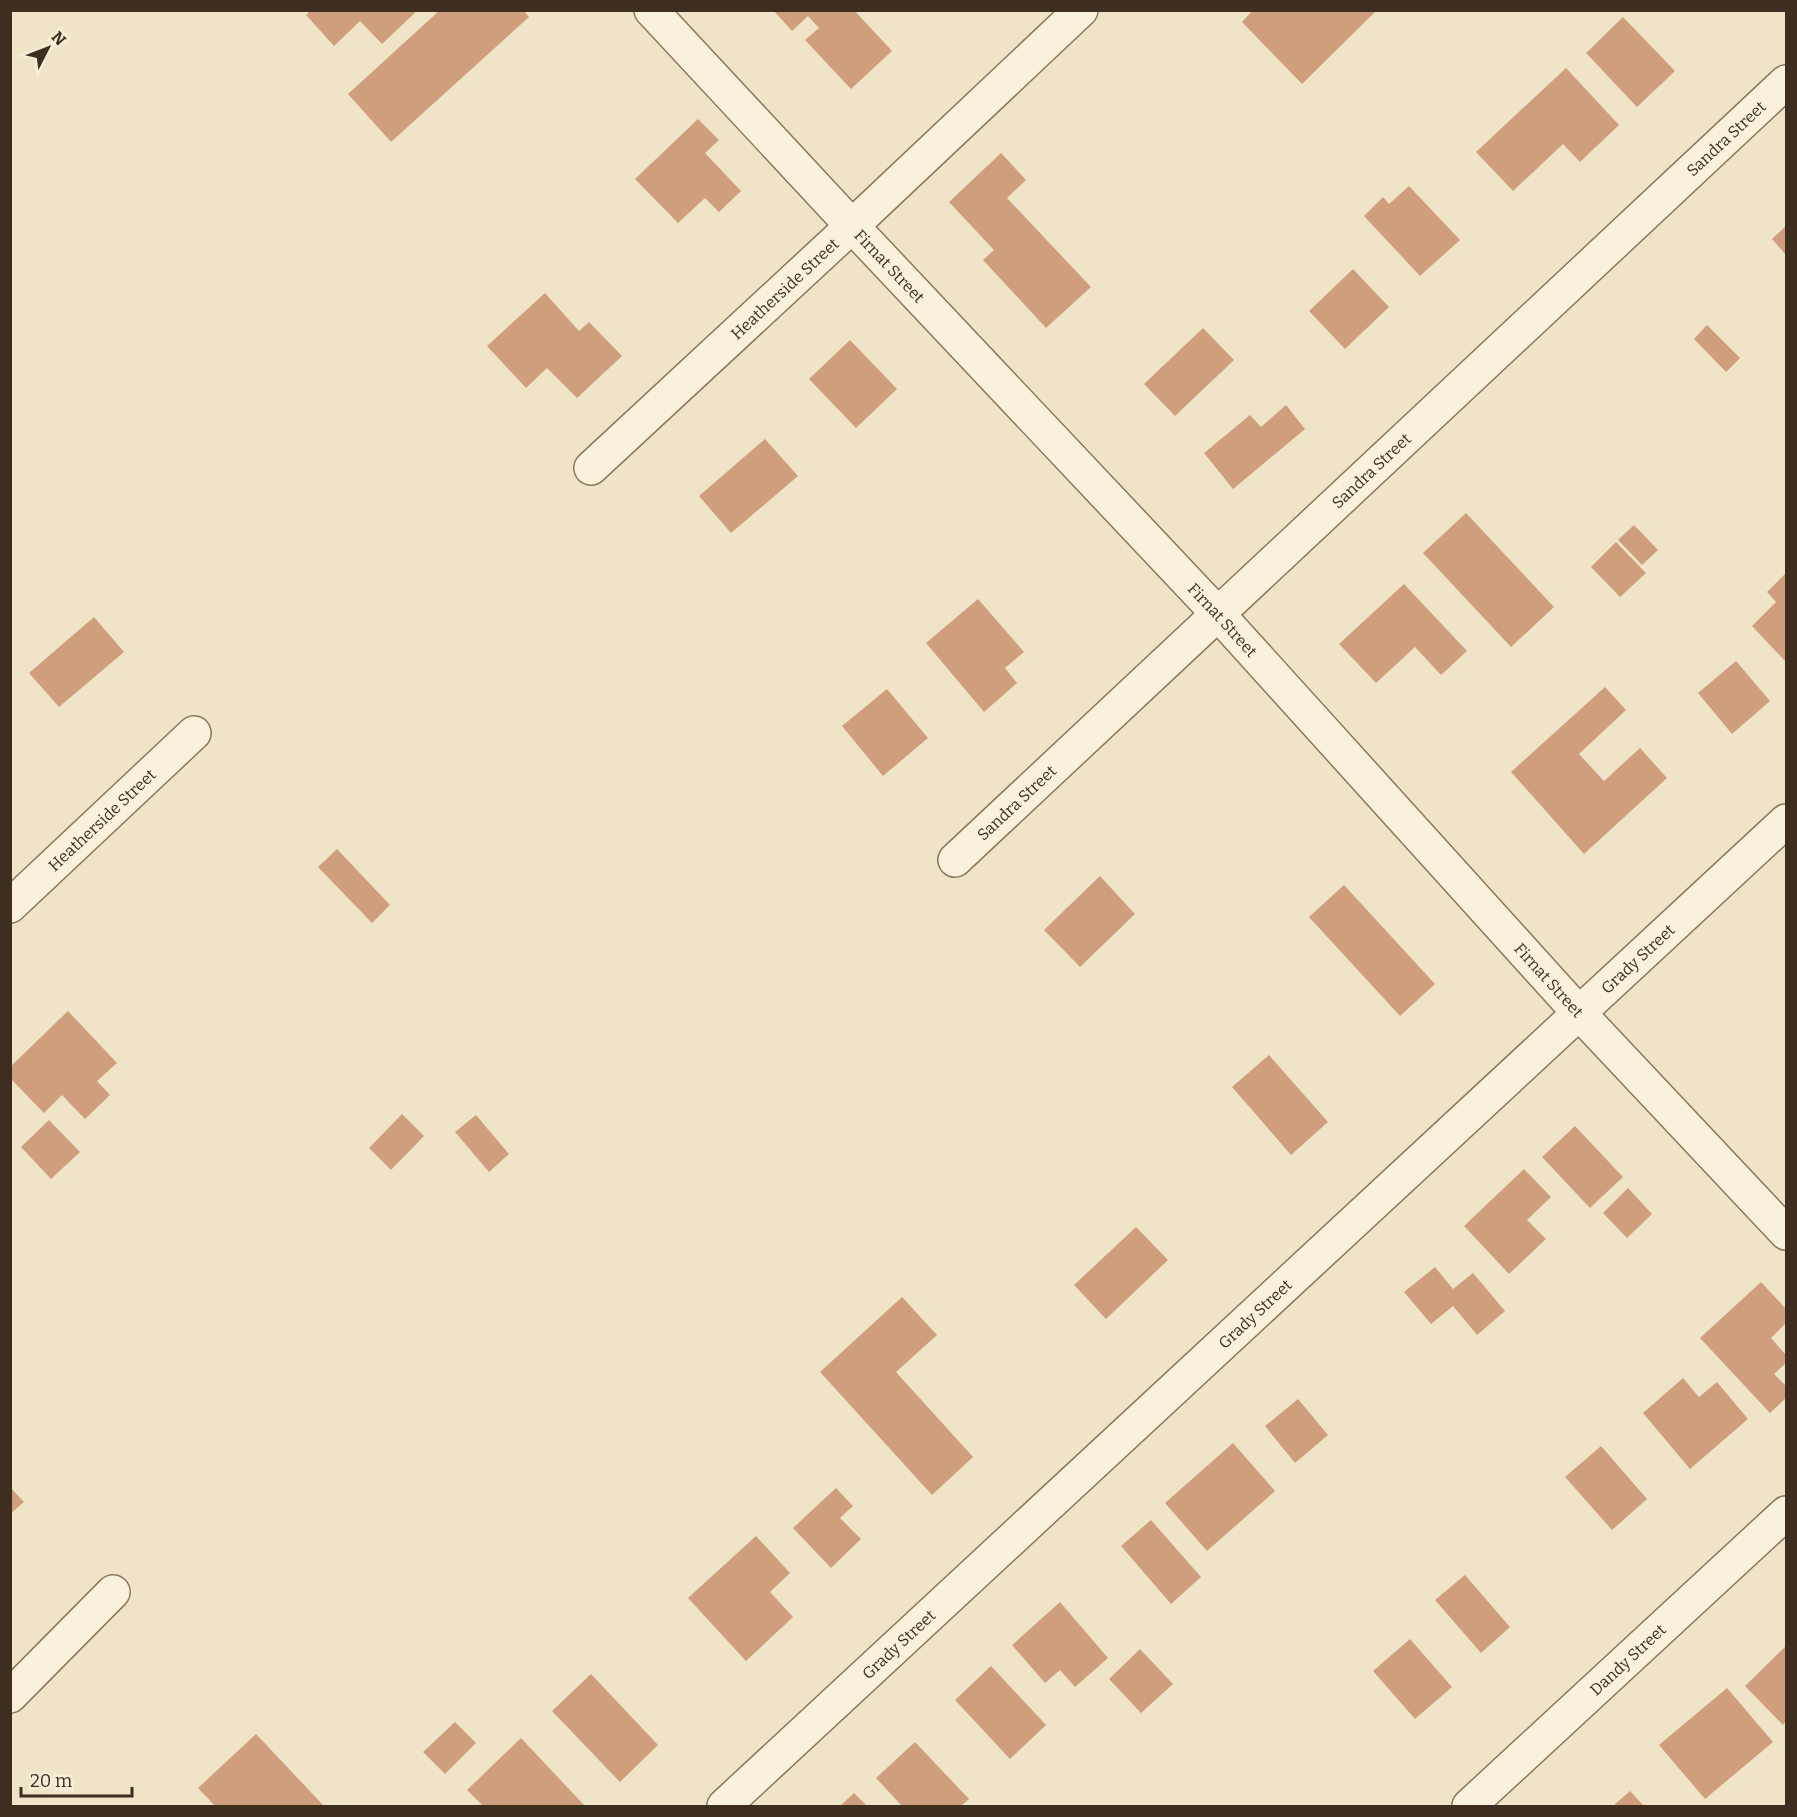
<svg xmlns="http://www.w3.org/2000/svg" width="1797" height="1817" viewBox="0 0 1797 1817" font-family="Bitter,serif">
<rect width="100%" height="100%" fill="#f0e4c8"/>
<path fill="#cf9f7d" d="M 311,10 L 418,10 L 382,44 L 360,21 L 334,46 L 306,15 Z
M 440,10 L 523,10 L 529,17 L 391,142 L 348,94 Z
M 773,10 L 854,10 L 892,51 L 851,89 L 805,40 L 819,28 L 808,16 L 792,31 Z
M 1253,10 L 1377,10 L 1302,84 L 1242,22 Z
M 1623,17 L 1675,71 L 1637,107 L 1586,53 Z
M 1566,68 L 1619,125 L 1580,162 L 1563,144 L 1513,191 L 1476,152 Z
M 698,119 L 719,140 L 705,153 L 741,191 L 719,212 L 705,198 L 678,223 L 635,179 Z
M 1001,153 L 1026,180 L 1007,198 L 1091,287 L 1046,328 L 983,260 L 994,250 L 949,202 Z
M 1409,186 L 1460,240 L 1420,276 L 1364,216 L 1383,197 L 1389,204 Z
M 1786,226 L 1786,255 L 1772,239 Z
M 1353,269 L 1389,307 L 1345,349 L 1309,311 Z
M 545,293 L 579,331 L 589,322 L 622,356 L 577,398 L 547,368 L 526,388 L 487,346 Z
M 1707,325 L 1740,358 L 1726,372 L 1694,339 Z
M 1203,328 L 1234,360 L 1175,416 L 1144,384 Z
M 850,340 L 897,389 L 856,428 L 809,379 Z
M 1286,405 L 1305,429 L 1233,489 L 1204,453 L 1250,415 L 1261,427 Z
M 765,439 L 798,476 L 731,533 L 699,496 Z
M 1466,513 L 1554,607 L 1511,647 L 1423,553 Z
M 1634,525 L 1658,550 L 1642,565 L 1618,540 Z
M 1616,542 L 1646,573 L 1620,597 L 1591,567 Z
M 1786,573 L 1786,662 L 1752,626 L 1776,602 L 1767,592 Z
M 1404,584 L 1467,651 L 1441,675 L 1415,647 L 1376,683 L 1339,644 Z
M 978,599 L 1024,652 L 1005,668 L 1017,683 L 984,712 L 926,643 Z
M 94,617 L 124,652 L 59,707 L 29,673 Z
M 1736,661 L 1770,701 L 1732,734 L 1698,693 Z
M 1605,687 L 1626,710 L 1579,754 L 1604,781 L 1640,748 L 1667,778 L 1584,854 L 1511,772 Z
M 887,689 L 928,738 L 883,776 L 842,726 Z
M 337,849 L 390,905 L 372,923 L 318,867 Z
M 1100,876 L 1135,914 L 1080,967 L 1044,930 Z
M 1344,885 L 1435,984 L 1400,1016 L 1309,917 Z
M 68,1011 L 117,1063 L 97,1081 L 110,1095 L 85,1119 L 62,1095 L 44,1113 L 10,1078 L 10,1067 Z
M 1269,1055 L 1328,1122 L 1291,1155 L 1232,1087 Z
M 402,1114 L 424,1136 L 391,1170 L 369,1148 Z
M 476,1115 L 509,1154 L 489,1172 L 455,1132 Z
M 49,1120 L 80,1152 L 51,1179 L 21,1147 Z
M 1575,1126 L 1623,1177 L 1590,1208 L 1542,1157 Z
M 1524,1169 L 1551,1197 L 1527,1220 L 1546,1239 L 1509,1274 L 1464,1226 Z
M 1628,1188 L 1652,1214 L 1627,1238 L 1603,1213 Z
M 1136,1227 L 1168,1260 L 1106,1319 L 1074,1285 Z
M 1435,1267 L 1453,1289 L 1473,1273 L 1505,1311 L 1477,1335 L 1453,1306 L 1431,1324 L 1404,1292 Z
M 1761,1282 L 1786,1309 L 1786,1323 L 1771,1338 L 1786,1355 L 1786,1363 L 1774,1374 L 1786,1386 L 1786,1398 L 1770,1413 L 1700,1338 Z
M 902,1297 L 937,1335 L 896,1372 L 973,1457 L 932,1495 L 820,1372 Z
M 1683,1378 L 1699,1397 L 1717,1382 L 1748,1419 L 1690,1469 L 1643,1413 Z
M 1298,1399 L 1328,1435 L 1295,1463 L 1265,1426 Z
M 1233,1443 L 1275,1491 L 1207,1551 L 1165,1503 Z
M 1601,1446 L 1647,1499 L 1612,1530 L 1565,1477 Z
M 10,1487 L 24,1502 L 10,1514 Z
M 836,1488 L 853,1506 L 840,1518 L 861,1539 L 831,1568 L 793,1528 Z
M 1151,1520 L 1201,1577 L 1171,1604 L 1121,1546 Z
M 756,1536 L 790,1573 L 770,1592 L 793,1617 L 746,1661 L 688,1598 Z
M 1465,1575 L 1510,1627 L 1481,1653 L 1435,1600 Z
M 1060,1602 L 1108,1658 L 1075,1687 L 1060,1670 L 1045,1683 L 1012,1645 Z
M 1410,1639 L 1452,1687 L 1415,1719 L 1373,1671 Z
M 1786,1646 L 1786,1721 L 1783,1725 L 1745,1686 Z
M 1140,1649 L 1173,1684 L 1141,1713 L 1109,1679 Z
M 991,1666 L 1046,1725 L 1010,1759 L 955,1700 Z
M 591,1674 L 658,1745 L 620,1782 L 552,1711 Z
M 1727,1688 L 1773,1742 L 1705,1799 L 1659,1745 Z
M 455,1722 L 476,1743 L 445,1774 L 423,1752 Z
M 256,1734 L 324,1806 L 215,1806 L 198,1788 Z
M 521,1738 L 584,1805 L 583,1806 L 483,1806 L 467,1790 Z
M 915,1742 L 969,1799 L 961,1806 L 902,1806 L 876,1778 Z
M 1630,1791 L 1644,1806 L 1613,1806 Z
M 854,1793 L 867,1806 L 840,1806 Z"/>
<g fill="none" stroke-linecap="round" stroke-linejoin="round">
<g stroke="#8d765c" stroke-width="36">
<g id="minor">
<path id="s1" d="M 651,10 L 852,226 L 1218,614 L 1580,1014 L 1786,1233"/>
<path id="s2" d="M 591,468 L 852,226 L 1081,10"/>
<path id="s3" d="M 955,860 L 1786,82"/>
<path id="s4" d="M 10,906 L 194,733"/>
<path d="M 10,1696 L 113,1592"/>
<path id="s5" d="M 724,1806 L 1786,821"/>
<path id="s6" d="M 1469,1806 L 1786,1513"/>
</g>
</g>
<use href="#minor" stroke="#faf1dc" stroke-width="33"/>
</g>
<g text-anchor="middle" stroke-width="5" stroke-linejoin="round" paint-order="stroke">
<g font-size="16" fill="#3d2e20" stroke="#f7eed8">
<text dy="6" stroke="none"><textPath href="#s3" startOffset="1056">Sandra Street</textPath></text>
<text dy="6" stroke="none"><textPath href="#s1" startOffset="350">Firnat Street</textPath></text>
<text dy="6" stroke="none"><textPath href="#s2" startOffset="264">Heatherside Street</textPath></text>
<text dy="6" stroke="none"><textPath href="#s3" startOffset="570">Sandra Street</textPath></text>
<text dy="6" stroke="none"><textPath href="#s1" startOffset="836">Firnat Street</textPath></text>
<text dy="6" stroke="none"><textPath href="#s3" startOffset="84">Sandra Street</textPath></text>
<text dy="6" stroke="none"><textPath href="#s4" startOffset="126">Heatherside Street</textPath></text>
<text dy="6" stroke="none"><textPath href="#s5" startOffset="1246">Grady Street</textPath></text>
<text dy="6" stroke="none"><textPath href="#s1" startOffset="1322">Firnat Street</textPath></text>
<text dy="6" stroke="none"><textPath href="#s5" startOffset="724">Grady Street</textPath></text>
<text dy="6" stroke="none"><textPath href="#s5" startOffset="238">Grady Street</textPath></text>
<text dy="6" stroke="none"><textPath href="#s6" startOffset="216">Dandy Street</textPath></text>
</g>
</g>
<rect width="1797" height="1817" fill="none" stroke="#3d2e20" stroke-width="24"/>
<g transform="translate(48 48) rotate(48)" stroke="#f7eed8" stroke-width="4.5" paint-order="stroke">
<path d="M0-4.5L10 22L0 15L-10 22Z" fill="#3d2e20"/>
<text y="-9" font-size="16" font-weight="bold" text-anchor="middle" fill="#3d2e20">N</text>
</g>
<path d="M21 1787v9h111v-9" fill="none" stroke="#3d2e20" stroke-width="3"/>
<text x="30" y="1787" font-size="18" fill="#3d2e20" stroke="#f7eed8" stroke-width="4.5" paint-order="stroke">20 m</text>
</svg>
